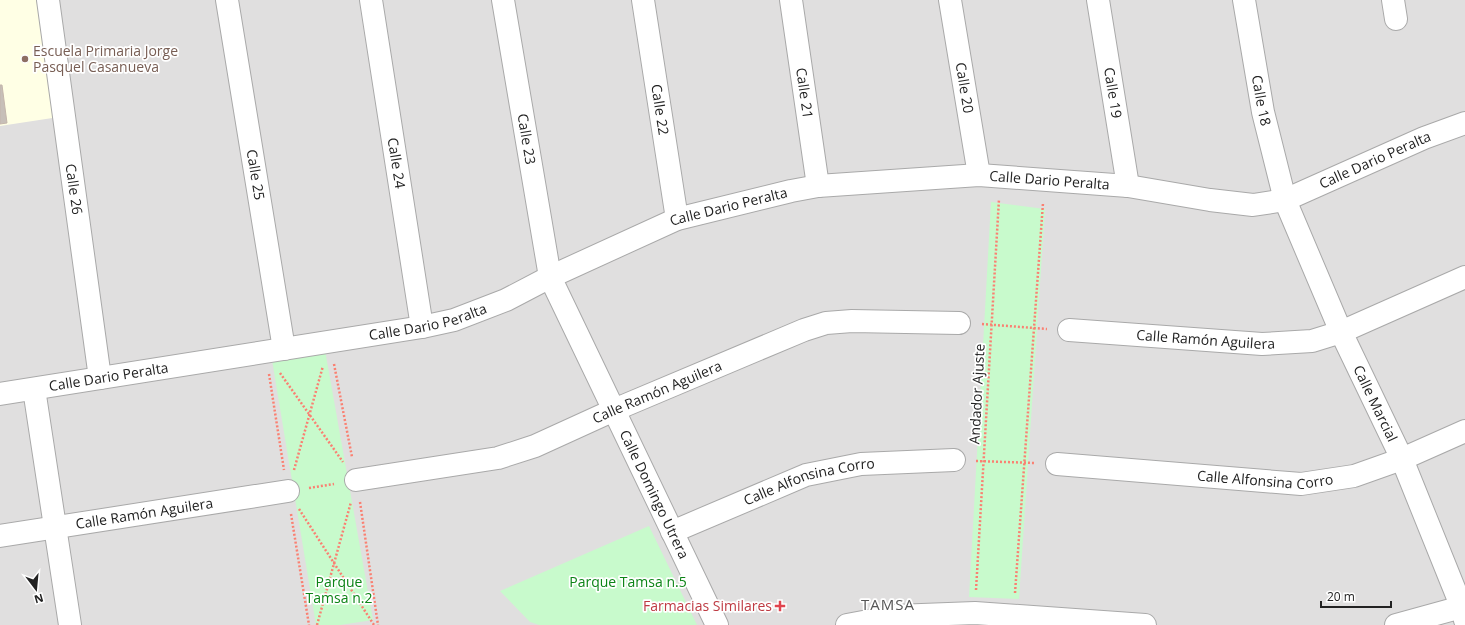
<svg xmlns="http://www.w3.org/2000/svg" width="1465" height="625" viewBox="0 0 1465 625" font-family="'Open Sans',sans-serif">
<rect width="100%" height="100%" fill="#f2efe9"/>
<path fill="#e0dfdf" d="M 0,0 L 1465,0 L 1465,625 L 0,625 Z"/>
<path fill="#ffffe5" d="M 0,0 L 42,0 L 59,117 L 0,126 Z"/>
<path fill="#c8facc" d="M 991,202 L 1045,209 L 1019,599 L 969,597 Z
M 325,350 L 373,620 L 340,625 L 316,625 L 272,360 Z
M 649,526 L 697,625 L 539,625 L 530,622 L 500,591 Z"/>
<path fill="#c7bfb8" stroke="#c4b6ab" d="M 0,85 L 2,85 L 7,123 L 0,124 Z"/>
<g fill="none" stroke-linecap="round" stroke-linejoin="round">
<g stroke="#a9a9a9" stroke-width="24">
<g id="street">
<path id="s1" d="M 48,0 L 100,378"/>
<path id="s2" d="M 227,0 L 284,349"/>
<path id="s3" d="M 371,0 L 422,327"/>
<path id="s4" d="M 503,0 L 550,277 L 717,625"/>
<path id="s5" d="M 643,0 L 677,219"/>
<path id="s6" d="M 791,0 L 818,186"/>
<path id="s7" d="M 950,0 L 979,175"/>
<path id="s8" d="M 1098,0 L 1128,186"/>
<path id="s9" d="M 1244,0 L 1263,112 L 1285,200 L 1341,332 L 1402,459 L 1462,608 L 1465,620"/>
<path d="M 1393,0 L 1396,19"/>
<path id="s10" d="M 1069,330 L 1262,344 L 1312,341 L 1341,332 L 1465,277"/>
<path d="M 34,389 L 70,625"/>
<path id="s11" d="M 0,394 L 422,327 L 454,320 L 506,300 L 550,277 L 677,219 L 791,191 L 818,186 L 979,175 L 1128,186 L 1210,200 L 1253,205 L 1285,200 L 1424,138 L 1465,123"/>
<path id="s12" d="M 1057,464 L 1301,484 L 1354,476 L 1402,459 L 1465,431"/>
<path id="s13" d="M 356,480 L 498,458 L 535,446 L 614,410 L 804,330 L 826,323 L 852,321 L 959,323"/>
<path id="s14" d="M 672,532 L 806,475 L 861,464 L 954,460"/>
<path id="s15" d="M 0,536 L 288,491"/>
<path d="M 847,625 L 895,616 L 975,613 L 1145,625"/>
<path d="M 1396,625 L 1465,606"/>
</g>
</g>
<path stroke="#fa8072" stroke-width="2.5" stroke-dasharray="2 2" stroke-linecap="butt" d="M 982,324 L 1047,329
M 334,364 L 352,457
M 280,373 L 343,462
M 269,374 L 284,470
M 976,461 L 1035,463
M 294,470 L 323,366
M 309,488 L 334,484
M 360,502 L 378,625
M 299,509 L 374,625
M 291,514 L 309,625
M 976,590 L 999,199
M 1015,593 L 1043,203
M 317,625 L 351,502"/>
<use href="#street" stroke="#fff" stroke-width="22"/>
</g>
<circle fill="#8d6e63" stroke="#fff" stroke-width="1.5" cx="25" cy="59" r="4"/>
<path fill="#e0444e" stroke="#fff" stroke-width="1.5" d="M778 600h4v4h4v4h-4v4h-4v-4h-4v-4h4z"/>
<g text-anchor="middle" stroke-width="3.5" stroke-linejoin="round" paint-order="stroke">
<g font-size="14" fill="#785e54" stroke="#fff" text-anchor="start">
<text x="33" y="56">Escuela Primaria Jorge<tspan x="33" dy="16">Pasquel Casanueva</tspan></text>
</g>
<g font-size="14" fill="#222" stroke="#fff">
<text dy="5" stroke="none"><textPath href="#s7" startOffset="89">Calle 20</textPath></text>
<text dy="5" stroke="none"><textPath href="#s6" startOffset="94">Calle 21</textPath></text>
<text dy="5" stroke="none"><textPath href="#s8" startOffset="94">Calle 19</textPath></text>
<text dy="5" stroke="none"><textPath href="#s9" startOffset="102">Calle 18</textPath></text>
<text dy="5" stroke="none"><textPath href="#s5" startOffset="111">Calle 22</textPath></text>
<text dy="5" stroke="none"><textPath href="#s4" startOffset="141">Calle 23</textPath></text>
<text dy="5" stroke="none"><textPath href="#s11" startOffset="1418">Calle Dario Peralta</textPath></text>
<text dy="5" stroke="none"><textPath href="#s3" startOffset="165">Calle 24</textPath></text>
<text dy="5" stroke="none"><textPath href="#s2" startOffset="177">Calle 25</textPath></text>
<text dy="5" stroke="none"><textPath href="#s11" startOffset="1082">Calle Dario Peralta</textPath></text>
<text dy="5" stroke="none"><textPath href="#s1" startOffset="191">Calle 26</textPath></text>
<text dy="5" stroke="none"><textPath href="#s11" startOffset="758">Calle Dario Peralta</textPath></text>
<text dy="5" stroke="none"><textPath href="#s11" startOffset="434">Calle Dario Peralta</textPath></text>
<text dy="5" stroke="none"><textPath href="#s10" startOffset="137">Calle Ramón Aguilera</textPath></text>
<text dy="5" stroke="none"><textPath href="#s11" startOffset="110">Calle Dario Peralta</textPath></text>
<text dy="5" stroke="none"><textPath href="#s13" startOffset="316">Calle Ramón Aguilera</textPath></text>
<text transform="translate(977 394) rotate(-87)" y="5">Andador Ajuste</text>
<text dy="5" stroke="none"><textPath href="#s9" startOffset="427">Calle Marcial</textPath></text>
<text dy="5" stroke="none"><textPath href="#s12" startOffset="209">Calle Alfonsina Corro</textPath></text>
<text dy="5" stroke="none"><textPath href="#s14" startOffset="147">Calle Alfonsina Corro</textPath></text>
<text dy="5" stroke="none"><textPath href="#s4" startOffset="522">Calle Domingo Utrera</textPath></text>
<text dy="5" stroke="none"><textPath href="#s15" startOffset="146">Calle Ramón Aguilera</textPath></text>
</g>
<g font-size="14" fill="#0c8416" stroke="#fff">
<text x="339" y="587">Parque<tspan x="339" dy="16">Tamsa n.2</tspan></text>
<text x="628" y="587">Parque Tamsa n.5</text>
</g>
<g font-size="14" fill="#be3a42" stroke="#fff" text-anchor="end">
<text x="772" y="611">Farmacias Similares</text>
</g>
<g font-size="15" letter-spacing="1" fill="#555" stroke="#fff">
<text x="888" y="610">TAMSA</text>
</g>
</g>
<g transform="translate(36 589) rotate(164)" stroke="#ffffff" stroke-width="3" paint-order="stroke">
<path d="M0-3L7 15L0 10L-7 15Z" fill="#222222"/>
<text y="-6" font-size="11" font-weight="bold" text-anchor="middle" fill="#222222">N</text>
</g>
<path d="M1321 601v6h70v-6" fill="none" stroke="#222222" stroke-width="2"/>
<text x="1327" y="601" font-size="12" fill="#222222" stroke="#ffffff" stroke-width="3" paint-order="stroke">20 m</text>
</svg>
